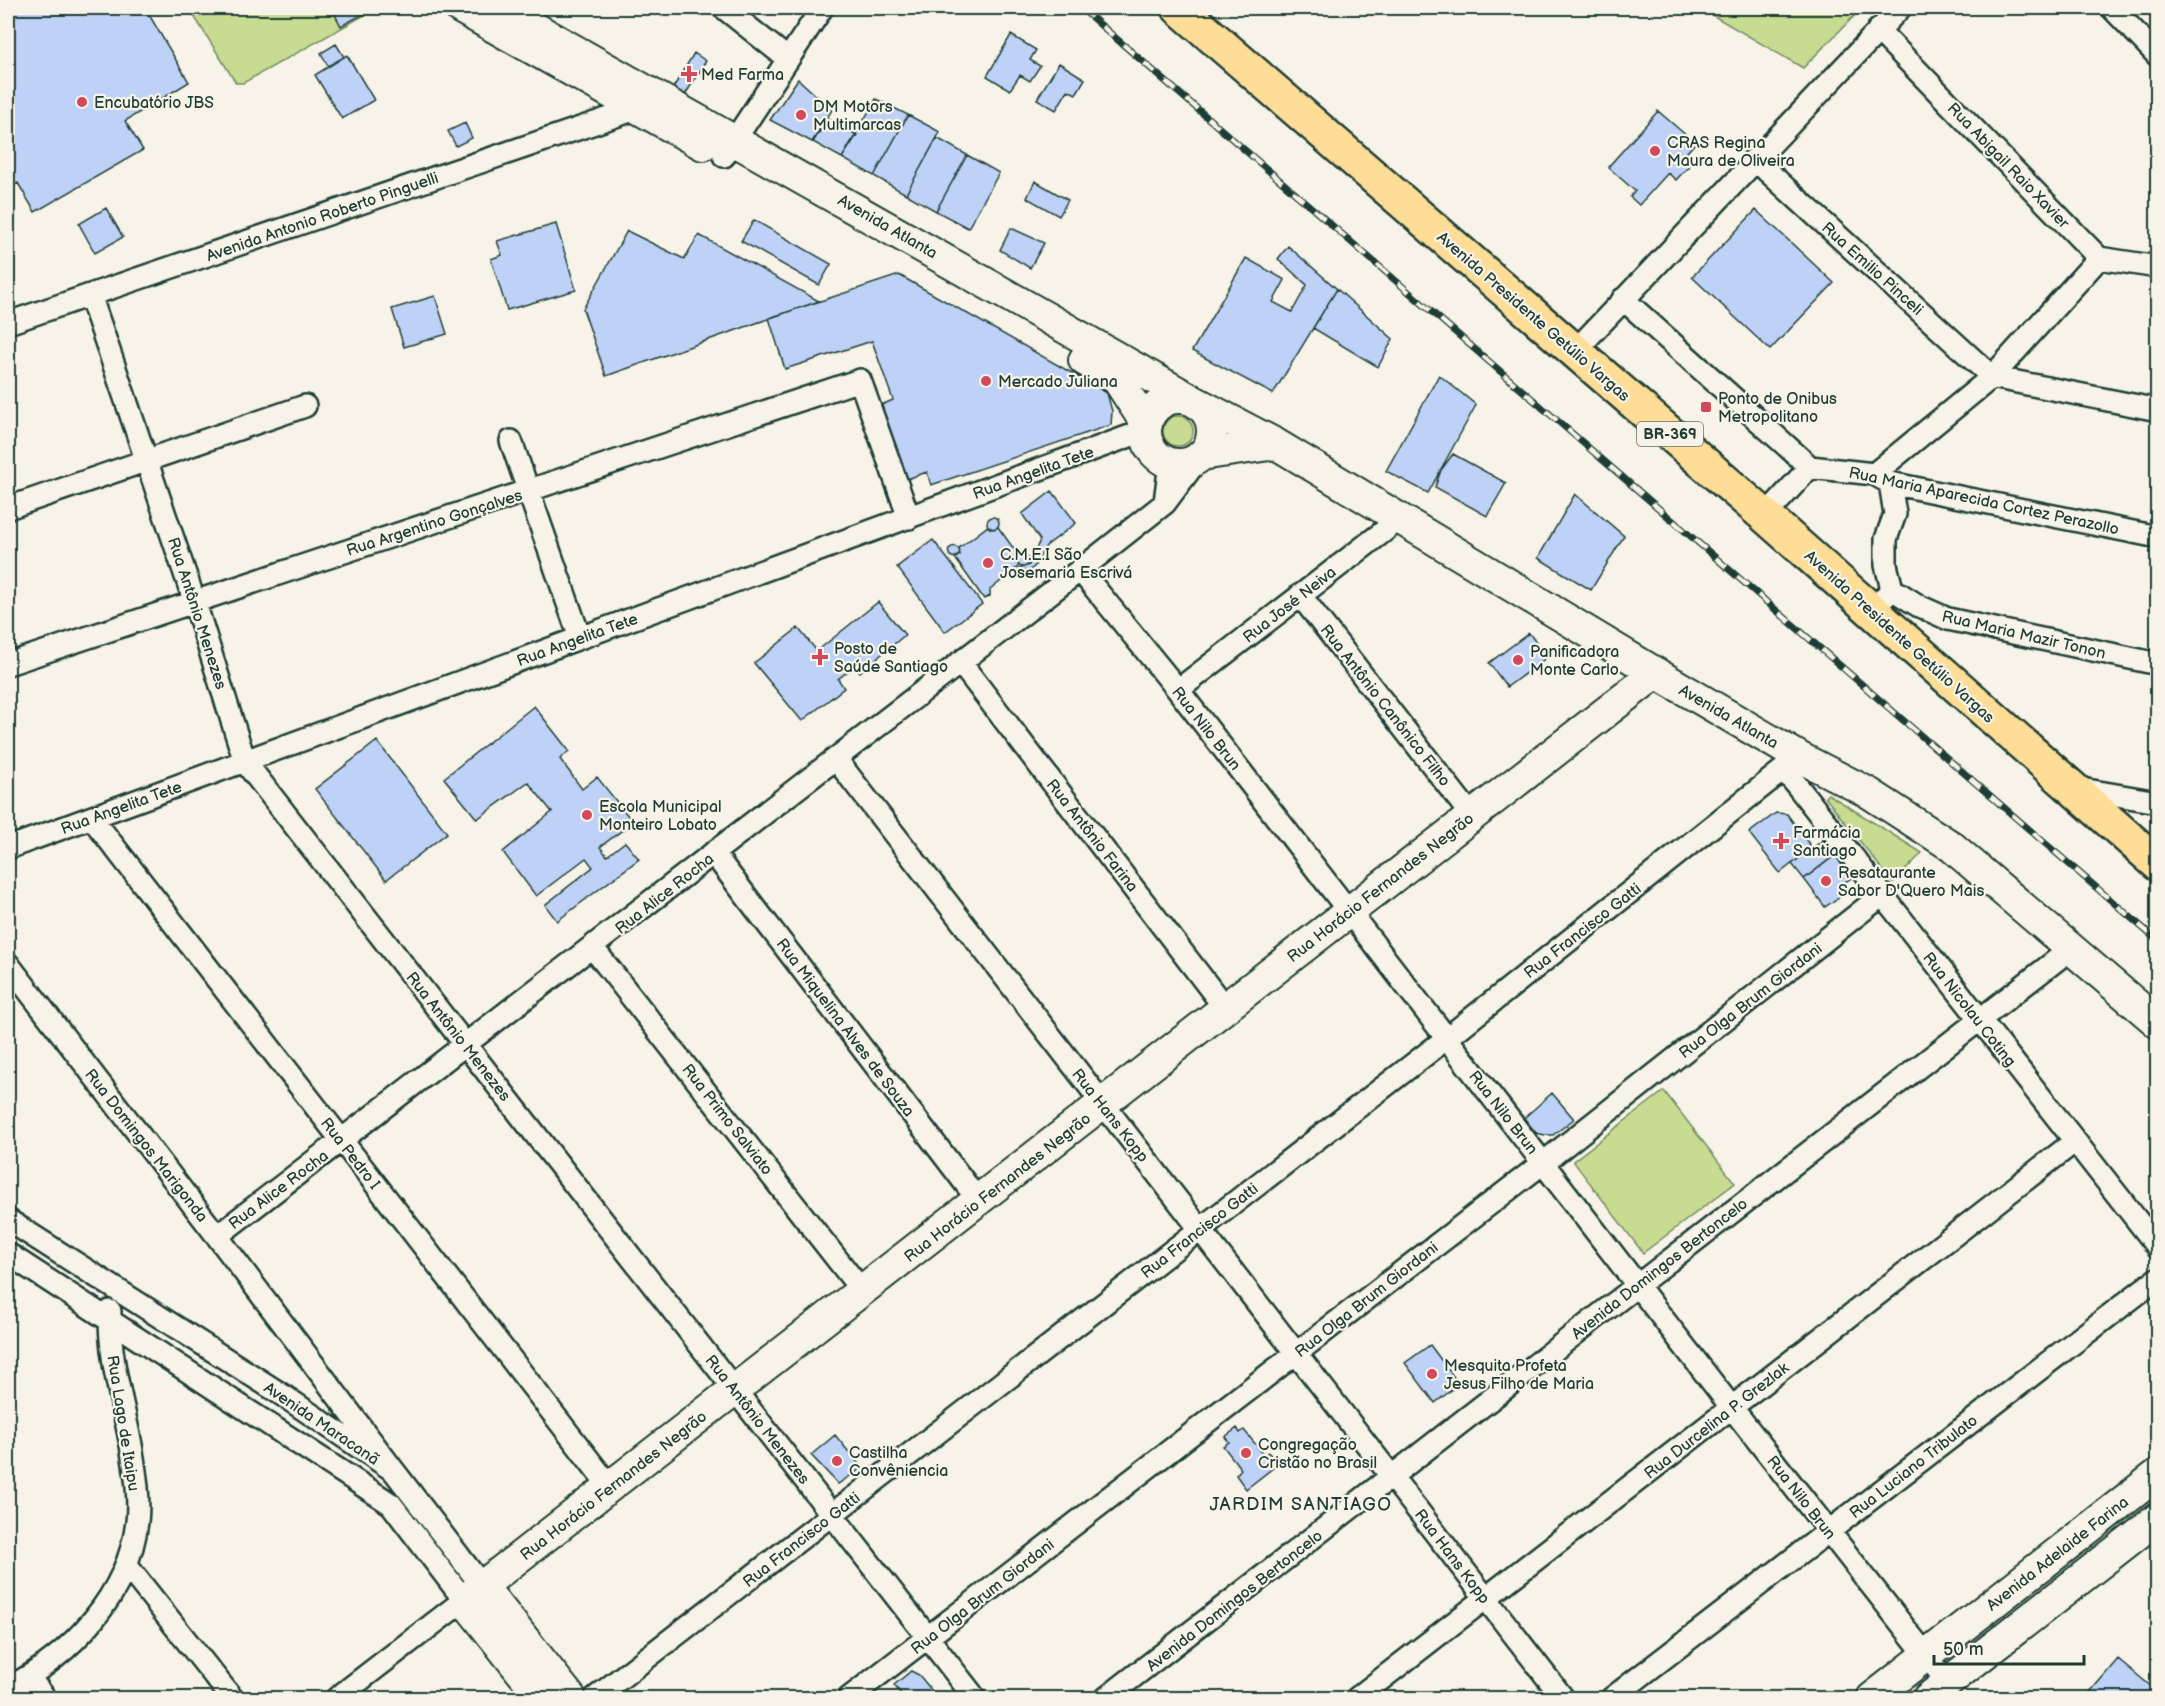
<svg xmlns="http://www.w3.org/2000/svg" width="2165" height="1706" viewBox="0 0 2165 1706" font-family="'Balsamiq Sans',sans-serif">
<rect width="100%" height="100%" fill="#f7f3e8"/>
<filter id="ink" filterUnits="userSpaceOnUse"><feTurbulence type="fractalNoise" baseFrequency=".0167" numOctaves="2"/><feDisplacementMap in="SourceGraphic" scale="12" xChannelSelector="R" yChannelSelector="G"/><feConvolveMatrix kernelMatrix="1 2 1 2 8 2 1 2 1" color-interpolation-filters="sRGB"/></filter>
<g filter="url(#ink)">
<path fill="#c7db91" stroke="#738c62" stroke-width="1.5" d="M 189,8 L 373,8 L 372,11 L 243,83 L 236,83 Z
M 1478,8 L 1565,8 L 1555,11 Z
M 1700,8 L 1862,8 L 1803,68 Z
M1163 431a15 15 0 1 1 30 0a15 15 0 1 1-30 0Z
M 1828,794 L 1922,853 L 1893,883 L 1825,797 Z
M 1664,1091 L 1735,1183 L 1643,1253 L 1573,1161 Z"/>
<path fill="#bed2f7" stroke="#1f3d34" stroke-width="1.5" d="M 8,8 L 145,8 L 189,82 L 125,121 L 143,150 L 35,212 L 18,183 L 8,189 Z
M 339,8 L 368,8 L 369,11 L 341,26 L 333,11 Z
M 1011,35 L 1036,50 L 1030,60 L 1040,66 L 1030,81 L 1020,75 L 1010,90 L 987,76 Z
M 336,44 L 344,57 L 328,66 L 321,53 Z
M 694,53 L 706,61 L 685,95 L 673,88 Z
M 347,55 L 374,100 L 342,119 L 315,75 Z
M 1059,63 L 1085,79 L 1076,94 L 1068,90 L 1056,110 L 1037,99 Z
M 798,79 L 832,110 L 812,142 L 770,120 Z
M 876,99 L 908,115 L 874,176 L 842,158 Z
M 1658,111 L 1695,143 L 1681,159 L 1689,166 L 1676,180 L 1668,173 L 1639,205 L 1630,197 L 1635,191 L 1608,167 Z
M 908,115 L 940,132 L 906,194 L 874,176 Z
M 828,119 L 857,135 L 842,158 L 813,142 Z
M 465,123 L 472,138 L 456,146 L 448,131 Z
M 937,138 L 967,155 L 936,211 L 906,194 Z
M 967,155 L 999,173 L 968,228 L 936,211 Z
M 1035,181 L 1068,200 L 1059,216 L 1027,198 Z
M 106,208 L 123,237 L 95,253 L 79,224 Z
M 1756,210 L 1834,283 L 1770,350 L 1692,277 Z
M 754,220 L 831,264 L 819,285 L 741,241 Z
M 556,224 L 576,290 L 507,310 L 491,259 L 502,255 L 497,241 Z
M 1011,228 L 1044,243 L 1030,268 L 1000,250 Z
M 627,231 L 684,259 L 699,235 L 819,301 L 606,376 L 583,309 Z
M 1288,246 L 1337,289 L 1273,394 L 1192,351 L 1246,258 L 1285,280 L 1273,302 L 1292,312 L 1307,285 L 1278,259 Z
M 899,275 L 1107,393 L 1112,411 L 1111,425 L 931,485 L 927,472 L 907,479 L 879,406 L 893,400 L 872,341 L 785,369 L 769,318 Z
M 1337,289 L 1393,339 L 1378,367 L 1313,328 Z
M 435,296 L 447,334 L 404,347 L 392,309 Z
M 1439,375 L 1476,405 L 1428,493 L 1386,471 Z
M 1453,454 L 1506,483 L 1487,516 L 1435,487 L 1441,470 Z
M 1052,491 L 1076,523 L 1046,546 L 1034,567 L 1027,572 L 1019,569 L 1029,565 L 1040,540 L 1022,514 Z
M 1575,494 L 1624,536 L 1591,590 L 1538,558 Z
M987 523a6 6 0 1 1 12 0a6 6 0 1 1-12 0Z
M 988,526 L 993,529 L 998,527 L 1019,556 L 1017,561 L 1019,566 L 990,590 L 990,596 L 984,599 L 955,558 L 960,555 L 959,548 Z
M 933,540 L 982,604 L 945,632 L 897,567 Z
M948.5 552a5.5 5.5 0 1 1 11 0a5.5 5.5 0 1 1-11 0Z
M1017 561a6 6 0 1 1 12 0a6 6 0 1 1-12 0Z
M 878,602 L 905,635 L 860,672 L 855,666 L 838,679 L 844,688 L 802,721 L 754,663 L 798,628 L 817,651 Z
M 1529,633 L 1547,657 L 1507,687 L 1489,663 Z
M 534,706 L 569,751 L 560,759 L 582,789 L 597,777 L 633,822 L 600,847 L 607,856 L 625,842 L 639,859 L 557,921 L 545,905 L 593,867 L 586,858 L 536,896 L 503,852 L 552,812 L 528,782 L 477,819 L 444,778 Z
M 377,741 L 447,833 L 386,880 L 315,789 Z
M 1776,813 L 1787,814 L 1812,848 L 1780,873 L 1749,833 Z
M 1823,840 L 1834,856 L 1804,879 L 1792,864 Z
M 1835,855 L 1851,878 L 1844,883 L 1843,894 L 1825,907 L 1804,879 Z
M 1552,1093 L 1574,1119 L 1553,1135 L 1545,1135 L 1536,1133 L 1524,1118 Z
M 1430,1345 L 1459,1384 L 1435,1403 L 1405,1363 Z
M 1237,1428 L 1240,1433 L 1244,1430 L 1264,1455 L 1268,1452 L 1278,1464 L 1246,1489 L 1236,1475 L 1241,1469 L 1223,1446 L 1229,1442 L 1225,1437 Z
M 835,1435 L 862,1468 L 838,1484 L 811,1455 Z
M 2118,1659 L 2158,1692 L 2158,1698 L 2096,1698 L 2090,1692 Z
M 911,1671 L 919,1675 L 938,1698 L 904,1698 L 894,1685 Z"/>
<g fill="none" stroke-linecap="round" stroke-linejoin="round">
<g stroke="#1f3d34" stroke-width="26">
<path id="street" d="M 724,8 L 788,59
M 2112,8 L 2158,56
M 1878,30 L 2099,258 L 2158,267
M 724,156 L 822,8
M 1754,159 L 1992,377 L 2158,410
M 90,295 L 194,600 L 245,762 L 975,1698
M 1623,299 L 1810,467
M 8,323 L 636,109 L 642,100
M 1575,351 L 1900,8
M 511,441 L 580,638
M 1874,474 L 1992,377 L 2099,258
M 1890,483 L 1895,514 L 1886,539 L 1886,565 L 1892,589
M 1165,502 L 1170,463
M 8,508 L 305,406
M 1765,516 L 1810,467 L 1874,474 L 1890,483 L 2158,537
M 1080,570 L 1178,690 L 1732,1408 L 1948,1683
M 1300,595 L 1471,815
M 1871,612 L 1892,589 L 1919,606 L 1948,619 L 2158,664
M 960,662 L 1225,1008
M 8,664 L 860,380 L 909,518
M 1178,690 L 1401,518
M 836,759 L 1563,1698
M 1784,769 L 2158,1247
M 2075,788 L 2158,802
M 92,818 L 610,1487
M 8,848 L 1146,430
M 714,854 L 978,1200
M 593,948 L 862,1291
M 8,964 L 217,1236 L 394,1471
M 8,1220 L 284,1396 L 394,1471 L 482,1586
M 217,1236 L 1080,570 L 1165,503 L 1201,455
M 8,1254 L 391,1504 L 464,1600 L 337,1698
M 127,1566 L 232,1698
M 29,1677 L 45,1698
M 8,1688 C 71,1655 128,1596 137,1522 C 140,1497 135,1470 131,1445 C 122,1398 109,1360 110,1311
M 595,1698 L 1447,1038 L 1799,757
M 849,1698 L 1543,1163 L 1881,896
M 1106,1698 L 2072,948
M 1357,1698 L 2074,1142
M 1612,1698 L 2158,1278"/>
</g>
<g stroke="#1f3d34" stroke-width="34">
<path id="secondary" d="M 460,8 L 703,145
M 500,8 L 1194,401 L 1276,444 L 1656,673 L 1799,757 L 1869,793 L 1951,846 L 2158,1023
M 1084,360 L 1117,379 L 1147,425
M1146 431a33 33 0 1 1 66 0a33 33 0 1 1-66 0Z
M 1201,455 L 1276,444
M 482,1586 L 571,1698
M 542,1698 L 464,1600 L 1656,673
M 1872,1698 L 2158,1474
M 1928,1698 L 2158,1518"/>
</g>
<g stroke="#1f3d34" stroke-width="38">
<path id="primary" d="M 1179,8 L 1765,516 L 2158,864"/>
</g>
<use href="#street" stroke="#f7f3e8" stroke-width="21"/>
<use href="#secondary" stroke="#f7f3e8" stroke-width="30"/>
<use href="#primary" stroke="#fedd96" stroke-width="33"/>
<g stroke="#1f3d34" stroke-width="7">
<path id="rail" d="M 1081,8 L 2158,941"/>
</g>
<use href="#rail" stroke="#f7f3e8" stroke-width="4.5" stroke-dasharray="14" stroke-linecap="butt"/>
</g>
</g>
<g fill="#d1495b" stroke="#f7f3e8" stroke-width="2">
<path d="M686 65h6v6h6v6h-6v6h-6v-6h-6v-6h6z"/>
<circle cx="82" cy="102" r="6"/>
<circle cx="801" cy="115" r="6"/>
<circle cx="1655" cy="151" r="6"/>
<circle cx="986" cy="381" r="6"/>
<rect x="1700" y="401" width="12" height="12" rx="3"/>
<circle cx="988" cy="563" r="6"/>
<path d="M817 648h6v6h6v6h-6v6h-6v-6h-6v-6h6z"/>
<circle cx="1518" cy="660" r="6"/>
<circle cx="587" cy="815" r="6"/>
<path d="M1778 832h6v6h6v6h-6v6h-6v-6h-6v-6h6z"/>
<circle cx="1826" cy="881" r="6"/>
<circle cx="1432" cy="1374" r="6"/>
<circle cx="1246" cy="1453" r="6"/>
<circle cx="837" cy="1461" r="6"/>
</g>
<g text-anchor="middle" stroke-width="4.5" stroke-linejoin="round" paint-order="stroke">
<rect fill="#f7f3e8" stroke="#60746a" stroke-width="1.5" x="1637" y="422" width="66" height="24" rx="4.5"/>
<g font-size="15" font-weight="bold" fill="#1f3d34">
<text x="1670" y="439">BR-369</text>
</g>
<g font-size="16" fill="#1f3d34" stroke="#f7f3e8" text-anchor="start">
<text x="701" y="80">Med Farma</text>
<text x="94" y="108">Encubatório JBS</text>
<text x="813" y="112">DM Motors<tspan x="813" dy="18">Multimarcas</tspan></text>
<text x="1667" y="148">CRAS Regina<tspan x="1667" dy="18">Maura de Oliveira</tspan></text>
<text x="998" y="387">Mercado Juliana</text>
<text x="1718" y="404">Ponto de Onibus<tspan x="1718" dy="18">Metropolitano</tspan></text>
<text x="1000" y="560">C.M.E.I São<tspan x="1000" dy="18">Josemaria Escrivá</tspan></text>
<text x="834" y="654">Posto de<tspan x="834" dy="18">Saúde Santiago</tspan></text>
<text x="1530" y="657">Panificadora<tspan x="1530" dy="18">Monte Carlo</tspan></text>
<text x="599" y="812">Escola Municipal<tspan x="599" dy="18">Monteiro Lobato</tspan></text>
<text x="1793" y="838">Farmácia<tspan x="1793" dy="18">Santiago</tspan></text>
<text x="1838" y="878">Resataurante<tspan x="1838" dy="18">Sabor D'Quero Mais</tspan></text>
<text x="1444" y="1371">Mesquita Profeta<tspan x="1444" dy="18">Jesus Filho de Maria</tspan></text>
<text x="1258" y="1450">Congregação<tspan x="1258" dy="18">Cristão no Brasil</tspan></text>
<text x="849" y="1458">Castilha<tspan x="849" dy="18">Convêniencia</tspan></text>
</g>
<g font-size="16" fill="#1f3d34" stroke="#f7f3e8">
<text transform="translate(2009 165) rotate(46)" y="6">Rua Abigail Raio Xavier</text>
<text transform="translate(322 216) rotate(-19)" y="6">Avenida Antonio Roberto Pinguelli</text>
<text transform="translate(888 226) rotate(30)" y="6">Avenida Atlanta</text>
<text transform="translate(1873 268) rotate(42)" y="6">Rua Emilio Pinceli</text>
<text transform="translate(1534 316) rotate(41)" y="6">Avenida Presidente Getúlio Vargas</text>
<text transform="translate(1033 472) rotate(-20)" y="6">Rua Angelita Tete</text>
<text transform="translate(1984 500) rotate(12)" y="6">Rua Maria Aparecida Cortez Perazollo</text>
<text transform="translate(434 522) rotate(-18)" y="6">Rua Argentino Gonçalves</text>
<text transform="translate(1289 604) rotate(-38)" y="6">Rua José Neiva</text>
<text transform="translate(198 613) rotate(72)" y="6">Rua Antônio Menezes</text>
<text transform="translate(2024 634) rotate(13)" y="6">Rua Maria Mazir Tonon</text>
<text transform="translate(1900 636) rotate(42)" y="6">Avenida Presidente Getúlio Vargas</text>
<text transform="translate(577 639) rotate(-20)" y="6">Rua Angelita Tete</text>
<text transform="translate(1386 705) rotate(52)" y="6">Rua Antônio Canônico Filho</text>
<text transform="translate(1729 716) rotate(30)" y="6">Avenida Atlanta</text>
<text transform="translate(1207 728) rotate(52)" y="6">Rua Nilo Brun</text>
<text transform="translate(121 807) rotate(-20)" y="6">Rua Angelita Tete</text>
<text transform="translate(1093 835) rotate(52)" y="6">Rua Antônio Farina</text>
<text transform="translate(1380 887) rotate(-38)" y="6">Rua Horácio Fernandes Negrão</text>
<text transform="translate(664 893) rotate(-38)" y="6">Rua Alice Rocha</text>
<text transform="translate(1582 930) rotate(-38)" y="6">Rua Francisco Gatti</text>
<text transform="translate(1750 1000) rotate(-38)" y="6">Rua Olga Brum Giordani</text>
<text transform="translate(1970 1009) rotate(52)" y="6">Rua Nicolau Coting</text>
<text transform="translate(846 1027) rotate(53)" y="6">Rua Miquelina Alves de Souza</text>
<text transform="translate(459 1036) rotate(52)" y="6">Rua Antônio Menezes</text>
<text transform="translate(1504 1112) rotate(52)" y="6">Rua Nilo Brun</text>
<text transform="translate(1111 1115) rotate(52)" y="6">Rua Hans Kopp</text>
<text transform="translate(728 1119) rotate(52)" y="6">Rua Primo Salviato</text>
<text transform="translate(147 1145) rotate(52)" y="6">Rua Domingos Marigonda</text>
<text transform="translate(351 1153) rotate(52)" y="6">Rua Pedro I</text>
<text transform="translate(997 1187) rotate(-38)" y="6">Rua Horácio Fernandes Negrão</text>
<text transform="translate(278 1189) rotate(-37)" y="6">Rua Alice Rocha</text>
<text transform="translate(1199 1230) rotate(-38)" y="6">Rua Francisco Gatti</text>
<text transform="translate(1659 1268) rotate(-38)" y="6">Avenida Domingos Bertoncelo</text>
<text transform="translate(1366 1299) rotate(-38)" y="6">Rua Olga Brum Giordani</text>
<text transform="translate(758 1419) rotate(52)" y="6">Rua Antônio Menezes</text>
<text transform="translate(1716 1420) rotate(-38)" y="6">Rua Durcelina P. Grezlak</text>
<text transform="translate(124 1423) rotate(81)" y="6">Rua Lago de Itaipu</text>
<text transform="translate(322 1423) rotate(34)" y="6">Avenida Maracanã</text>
<text transform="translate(1913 1466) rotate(-38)" y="6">Rua Luciano Tribulato</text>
<text transform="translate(613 1485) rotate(-38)" y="6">Rua Horácio Fernandes Negrão</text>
<text transform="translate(1802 1497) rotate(52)" y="6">Rua Nilo Brun</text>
<text transform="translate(801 1539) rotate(-38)" y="6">Rua Francisco Gatti</text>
<text transform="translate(2057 1553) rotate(-38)" y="6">Avenida Adelaide Farina</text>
<text transform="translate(1453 1556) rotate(53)" y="6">Rua Hans Kopp</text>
<text transform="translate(982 1596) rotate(-38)" y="6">Rua Olga Brum Giordani</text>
<text transform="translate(1234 1600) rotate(-38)" y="6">Avenida Domingos Bertoncelo</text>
</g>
<g font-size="18" letter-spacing="1.5" fill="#1f3d34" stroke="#f7f3e8">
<text x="1301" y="1510">JARDIM SANTIAGO</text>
</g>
</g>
<rect width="2165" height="1706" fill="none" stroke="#f7f3e8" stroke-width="30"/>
<rect x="15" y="15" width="2135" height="1676" fill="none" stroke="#1f3d34" stroke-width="2" filter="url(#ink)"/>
<path d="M1934 1655v9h150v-9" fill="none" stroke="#1f3d34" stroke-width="3"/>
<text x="1943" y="1655" font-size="18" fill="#1f3d34" stroke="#f7f3e8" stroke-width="4.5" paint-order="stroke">50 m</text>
</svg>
